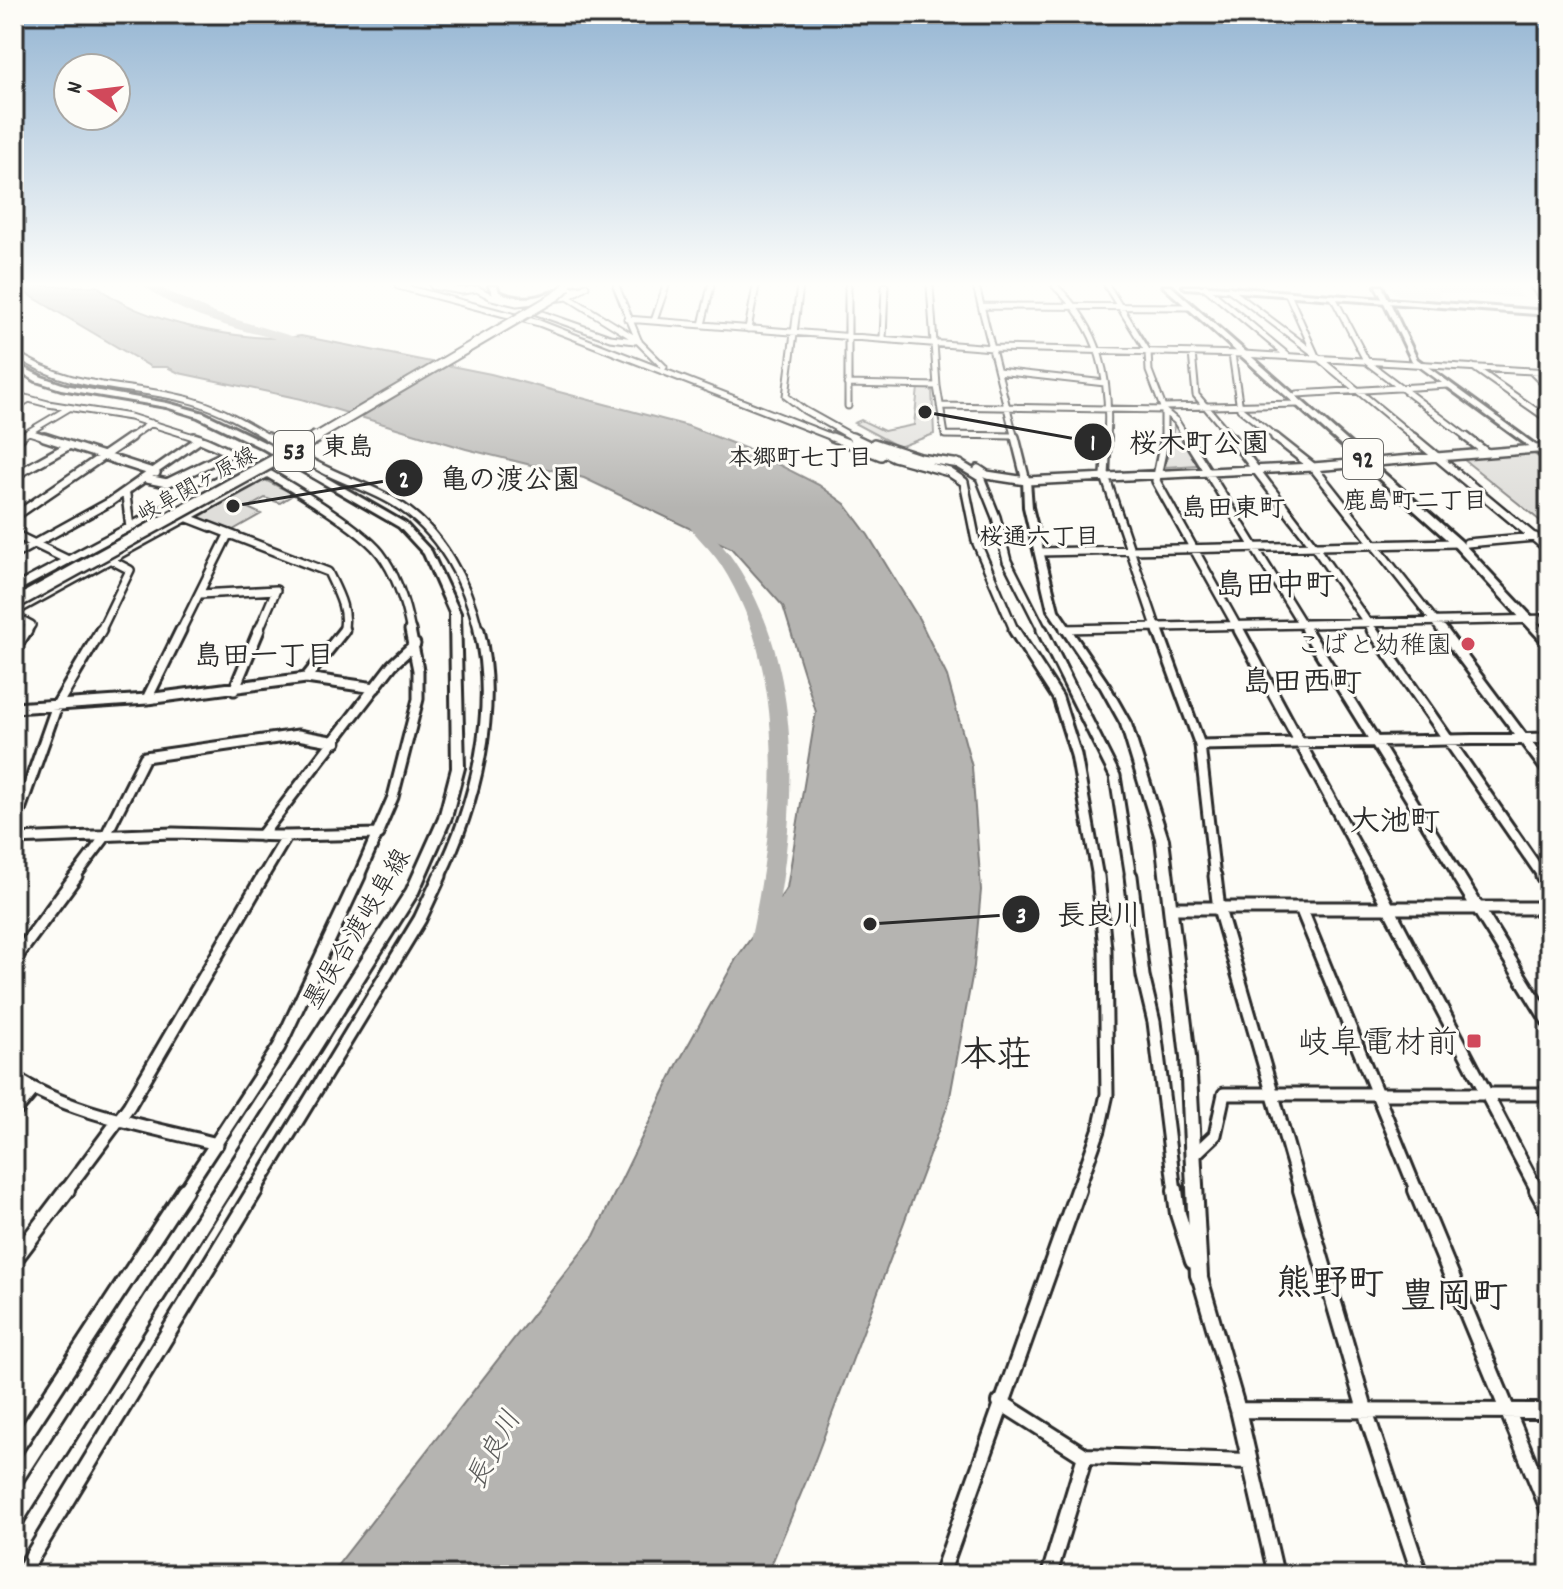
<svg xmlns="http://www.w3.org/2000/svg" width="1563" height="1589" viewBox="0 0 1563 1589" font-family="Dekko,'Klee One',sans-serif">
<rect width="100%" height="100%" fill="#fdfcf7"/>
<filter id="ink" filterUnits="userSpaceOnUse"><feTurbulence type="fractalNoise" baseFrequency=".0125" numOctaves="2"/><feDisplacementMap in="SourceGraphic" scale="16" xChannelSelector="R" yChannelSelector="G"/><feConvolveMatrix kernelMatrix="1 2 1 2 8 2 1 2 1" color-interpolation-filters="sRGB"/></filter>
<g filter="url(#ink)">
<path fill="#edece8" d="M 1390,286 L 1514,286 L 1523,298 L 1438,292 L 1441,299 L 1402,296 L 1394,293 Z"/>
<path fill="#dfdeda" stroke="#858482" stroke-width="2" d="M 918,388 L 932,388 L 934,434 L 899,447 L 854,423 L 861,420 L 884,431 L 914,425 Z
M 1175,422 L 1199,465 L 1165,467 Z
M 1530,451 L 1549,465 L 1549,528 L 1463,459 Z
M 263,479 L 294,494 L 280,503 L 265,498 L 248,508 L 261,514 L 233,530 L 196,519 Z"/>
<path fill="#b5b4b1" stroke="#7e7d7b" stroke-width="2" d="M 14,286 L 98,286 C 132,321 253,345 301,336 L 491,374 L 688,426 L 752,451 L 819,485 L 845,504 L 868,535 L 919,619 L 947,676 L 972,767 L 981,890 L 974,966 L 949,1102 L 815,1460 L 767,1575 L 330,1575 L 594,1236 L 677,1065 L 736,959 L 787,888 L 816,712 L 783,606 L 731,548 L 584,478 L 466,449 L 301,399 L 179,373 L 167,367 L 151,367 Z"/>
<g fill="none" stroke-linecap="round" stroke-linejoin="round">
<path fill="#b5b4b1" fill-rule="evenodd" d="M 145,286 L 157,286 L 214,313 L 325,346 L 319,349 C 267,336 186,322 145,286 Z
M 693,518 L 698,519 C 710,532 724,546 734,561 C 808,670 796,819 772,942 L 769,949 L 761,951 L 753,949 L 750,942 C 776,821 791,674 721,565 C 711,549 696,537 686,522 Z"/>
<g stroke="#2b2b2b" stroke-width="9">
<path id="minor-far4" d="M 398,286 L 539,323 L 837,439
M 433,286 L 462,291 L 477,289 L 492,297 L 517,303 L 568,297 L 639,341
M 616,286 L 639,342 L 664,367
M 800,286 L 786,396 L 804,410 L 856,439
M 848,286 L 848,406
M 930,286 L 937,386 L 945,435 L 1013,436
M 976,286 L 1015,439
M 1055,286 C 1100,329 1111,378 1107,439
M 1107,286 L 1148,352 L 1149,371 L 1164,410 L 1164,439
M 1533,286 L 1549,307
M 1205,287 L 1289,357
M 1229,289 L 1314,353
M 1288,294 L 1316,356 L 1416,439
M 568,297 L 586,286
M 1333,297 L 1367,362 L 1469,439
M 981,306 L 1191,307
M 528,309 L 610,338 L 635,341
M 627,319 L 993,348 L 1243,354 L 1549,372
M 654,321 L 666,286
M 702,325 L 711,286
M 748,329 L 756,286
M 883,339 L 885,286
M 14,353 C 72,392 130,383 193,401 C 221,409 246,424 271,439
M 1192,353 L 1196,395 L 1233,439
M 1232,354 L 1240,409 L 1278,439
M 1473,367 L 1549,420
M 998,371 L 1105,383
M 1531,371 L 1549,389
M 847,384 L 937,386
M 1297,394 L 1448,385
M 14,395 L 48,404 L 130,417 L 200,439
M 940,406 L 1164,410
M 1163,407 L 1299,404
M 14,408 L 29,399
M 1165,412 L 1176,421 L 1187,439
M 29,432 L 51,439
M 17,439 L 69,408
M 128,439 L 151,423"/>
</g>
<g stroke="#2b2b2b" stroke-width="12">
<path id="minor-far3" d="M 44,437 L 156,473
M 194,437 C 232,449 356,522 380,553 C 396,574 406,606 411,632
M 268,437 C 287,449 306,461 327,471 C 349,482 373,489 394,502 C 441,530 467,582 479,632
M 832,437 L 881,456
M 852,437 L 894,457 L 949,472 L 964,482 L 976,541 L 1015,632
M 1015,437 L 1026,481
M 1107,437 L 1105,476 L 1158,632
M 1165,437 L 1156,481 L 1240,632
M 1186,437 L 1307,632
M 1231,437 L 1314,546 L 1374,632
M 1275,437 L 1313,467 L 1443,632
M 1413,437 L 1549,550
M 1466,437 L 1487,453
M 14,441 L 21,437
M 874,443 L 920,458 L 960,464
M 957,463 L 980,477 L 996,517 L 1007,561 L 1043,632
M 978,469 L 987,475 L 1026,481 L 1313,467 L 1549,448
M 14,476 L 68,446
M 147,479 L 167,483 L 229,453
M 126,495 L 130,528
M 14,517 L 131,437
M 188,518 L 328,572 C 337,591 349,611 343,632
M 14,534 L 68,560
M 1467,543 L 1535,537
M 1039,552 L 1457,543
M 14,555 L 110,502 L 200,439
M 14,589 L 248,464
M 200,594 L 276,590 L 258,632
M 14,612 L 266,474
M 14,616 L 31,625 L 26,632
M 1064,629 L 1549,619
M 100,632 L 130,570 L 111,560
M 180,632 L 228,535"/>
</g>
<g stroke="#2b2b2b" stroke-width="15">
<path id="minor-far2" d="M 1014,630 L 1058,698 L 1076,755 L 1098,878
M 1042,630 L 1115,776 L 1131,878
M 1158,630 L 1200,745 L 1215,878
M 1239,630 L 1373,878
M 1306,630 L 1460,878
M 1372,630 L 1544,878
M 1442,630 L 1549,773
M 14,650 L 27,630
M 306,678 L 344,630
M 234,690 L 259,630
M 147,699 L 181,630
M 14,708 L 147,699 L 306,678 L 375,688
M 1200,745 L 1549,738
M 14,827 L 57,705 L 101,630
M 261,836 L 392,665 L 415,644
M 14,839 L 173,833 L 287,836 L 379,834
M 74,878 L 105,837 L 145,757 L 298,735 L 336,742
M 262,878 L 287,836
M 358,878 L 393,797 L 418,699 L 418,670 L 410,630
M 439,878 C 475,806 499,710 479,630"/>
</g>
<g stroke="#2b2b2b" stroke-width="17">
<path id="minor-far1" d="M 1131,876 L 1143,976 L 1154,1022 L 1175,1192
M 1215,876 L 1219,909 L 1301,1192
M 1372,876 L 1538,1192
M 1458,876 L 1549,1023
M 1542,876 L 1549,886
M 1172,908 L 1549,908
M 1301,908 L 1417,1192
M 14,960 L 76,876
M 14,1077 C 69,1114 153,1127 217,1144
M 14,1113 L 33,1090
M 1193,1156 L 1215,1135 L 1224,1094 L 1549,1094
M 65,1192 L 129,1106 L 263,876
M 184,1192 L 279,1047 L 359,876
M 254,1192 L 420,919 L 440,876
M 1077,1192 L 1099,1130 L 1107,1094 L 1105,949 L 1098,876"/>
</g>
<g stroke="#2b2b2b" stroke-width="20">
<path id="minor" d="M 1175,1190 L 1178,1214 L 1193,1261
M 1301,1190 L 1366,1413 L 1420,1575
M 1416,1190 L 1549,1511
M 1537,1190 L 1549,1212
M 14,1260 L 67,1190
M 1199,1275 L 1238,1410 L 1276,1575
M 1000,1402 L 1085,1456 L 1249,1461
M 1238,1410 L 1549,1411
M 14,1451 L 185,1190
M 21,1575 L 255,1190
M 941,1575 L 1078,1190
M 1049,1575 L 1085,1456"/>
</g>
<g stroke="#2b2b2b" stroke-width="6">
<path id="tertiary" d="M 1376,286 L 1382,286 L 1417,359 L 1549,455 L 1549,461 L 1412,361 Z
M 1023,479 L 1030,481 L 1032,507 L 1058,610 L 1109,685 L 1131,724 L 1168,839 L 1195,1057 L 1207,1276 L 1205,1282 L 1199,1284 L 1193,1282 L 1191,1276 L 1181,1057 L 1156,839 L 1121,724 L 1101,688 L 1048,610 L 1024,507 Z"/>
</g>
<g stroke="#2b2b2b" stroke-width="6">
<path id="secondary" d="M 1183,286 L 1212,286 L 1549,311 L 1549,315 L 1186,288 Z
M 14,363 L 42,377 L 65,385 L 167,403 L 204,413 L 268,444 L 405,523 L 431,551 L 460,613 L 464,768 L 451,818 L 417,895 L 21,1525 L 14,1528 L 14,1500 L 407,889 L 439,818 L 452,768 L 450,613 L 424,554 L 399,527 L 262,448 L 198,417 L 166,407 L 61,389 L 36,381 L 14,368 Z"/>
</g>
<g stroke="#2b2b2b" stroke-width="6">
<path id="primary" d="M 489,286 L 497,286 L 499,292 C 536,308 551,286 584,286 C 557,302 522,308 493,295 Z
M 1163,286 L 1171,286 L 1461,541 L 1549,635 L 1549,646 L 1545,645 L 1453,545 Z"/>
</g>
<use href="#minor-far4" stroke="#fdfcf7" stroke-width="5"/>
<use href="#minor-far3" stroke="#fdfcf7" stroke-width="7"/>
<use href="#minor-far2" stroke="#fdfcf7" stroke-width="9"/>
<use href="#minor-far1" stroke="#fdfcf7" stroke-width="11"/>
<use href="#minor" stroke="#fdfcf7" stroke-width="14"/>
<use href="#tertiary" fill="#fdfcf7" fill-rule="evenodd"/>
<use href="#secondary" fill="#fdfcf7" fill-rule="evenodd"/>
<use href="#primary" fill="#fdfcf7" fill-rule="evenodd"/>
<g stroke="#2b2b2b" stroke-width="12" stroke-linecap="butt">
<path id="primary-bridge-far1" d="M 313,439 L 558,295 L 567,286"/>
</g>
<g stroke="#2b2b2b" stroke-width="16" stroke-linecap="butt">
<path id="primary-bridge" d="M 14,604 L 317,437"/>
</g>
<use href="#primary-bridge-far1" stroke="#fdfcf7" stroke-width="8"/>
<use href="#primary-bridge" stroke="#fdfcf7" stroke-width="11"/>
</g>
</g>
<linearGradient id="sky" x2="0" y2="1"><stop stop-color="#93b4d2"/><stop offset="0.56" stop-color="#fefefb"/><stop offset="1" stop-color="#fefefb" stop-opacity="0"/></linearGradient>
<rect width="1563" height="508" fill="url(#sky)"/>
<g fill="#d1495b" stroke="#fdfcf7" stroke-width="3">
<circle cx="1468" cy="644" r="8"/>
<rect x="1466" y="1033" width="16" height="16" rx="4"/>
</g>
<g text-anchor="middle" stroke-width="6" stroke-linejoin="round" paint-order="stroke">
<g font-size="22" fill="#2b2b2b" stroke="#fdfcf7">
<text transform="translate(196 483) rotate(-29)" y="8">岐阜関ヶ原線</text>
</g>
<g fill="#fdfcf7" stroke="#6a6a68" stroke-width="2">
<rect x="274" y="431" width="40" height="40" rx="6"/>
<rect x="1343" y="439" width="40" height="40" rx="6"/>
</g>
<g font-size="24" font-weight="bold" fill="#2b2b2b">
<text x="294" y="459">53</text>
<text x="1363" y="467">92</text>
</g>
<g font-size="24" font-weight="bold" fill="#2b2b2b" stroke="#fdfcf7">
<text x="800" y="465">本郷町七丁目</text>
<text x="1415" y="508">鹿島町二丁目</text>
<text x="1039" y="544">桜通六丁目</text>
</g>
<g font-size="26" font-weight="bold" fill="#2b2b2b" stroke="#fdfcf7">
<text x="348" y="455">東島</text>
<text x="1233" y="516">島田東町</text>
</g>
<g font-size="26" fill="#2b2b2b" stroke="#fdfcf7" text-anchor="end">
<text x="1452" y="653">こばと幼稚園</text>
</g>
<g font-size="26" fill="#2b2b2b" stroke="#fdfcf7">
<text transform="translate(356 928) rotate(-59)" y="9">墨俣合渡岐阜線</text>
</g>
<g font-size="28" font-weight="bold" fill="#2b2b2b" stroke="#fdfcf7">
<text x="264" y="664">島田一丁目</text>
</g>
<g font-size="28" font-style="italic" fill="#5b5b5a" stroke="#fdfcf7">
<text transform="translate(492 1449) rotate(-62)" y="10">長良川</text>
</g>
<g font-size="30" font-weight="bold" fill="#2b2b2b" stroke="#fdfcf7">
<text x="1275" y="594">島田中町</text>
<text x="1302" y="691">島田西町</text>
<text x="1395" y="830">大池町</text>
</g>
<g font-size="32" fill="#2b2b2b" stroke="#fdfcf7" text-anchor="end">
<text x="1458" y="1052">岐阜電材前</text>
</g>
<g font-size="36" font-weight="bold" fill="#2b2b2b" stroke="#fdfcf7">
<text x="996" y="1066">本荘</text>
<text x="1330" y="1294">熊野町</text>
<text x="1454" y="1307">豊岡町</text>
</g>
</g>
<path fill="none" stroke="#2b2b2b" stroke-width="3" d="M925 412L1093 442M233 506L404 478M870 924L1021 914"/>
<g fill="#2b2b2b" stroke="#fdfcf7" stroke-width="3">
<circle cx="925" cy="412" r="8"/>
<circle cx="233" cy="506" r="8"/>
<circle cx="870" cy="924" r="8"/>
<circle cx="1093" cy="442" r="20"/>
<circle cx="404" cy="478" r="20"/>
<circle cx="1021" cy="914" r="20"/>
</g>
<g font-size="24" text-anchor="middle" font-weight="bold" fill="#fff">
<text x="1093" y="450">1</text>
<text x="404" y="487">2</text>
<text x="1021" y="923">3</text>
</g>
<g font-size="28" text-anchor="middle" font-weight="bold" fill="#2b2b2b" stroke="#fdfcf7" stroke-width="6" stroke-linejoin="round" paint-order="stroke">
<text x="1199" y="452">桜木町公園</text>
<text x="510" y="488">亀の渡公園</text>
<text x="1099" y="924">長良川</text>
</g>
<rect width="1563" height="1589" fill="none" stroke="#fdfcf7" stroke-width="48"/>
<rect x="24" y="24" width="1515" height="1541" fill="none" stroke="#2b2b2b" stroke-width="3" filter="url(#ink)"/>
<g transform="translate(92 92) rotate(284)"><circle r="38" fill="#fdfcf7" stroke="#a9a8a5" stroke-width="2"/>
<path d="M0-6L14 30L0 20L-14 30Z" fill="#d1495b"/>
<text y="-12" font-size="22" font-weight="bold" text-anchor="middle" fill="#2b2b2b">N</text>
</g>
</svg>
